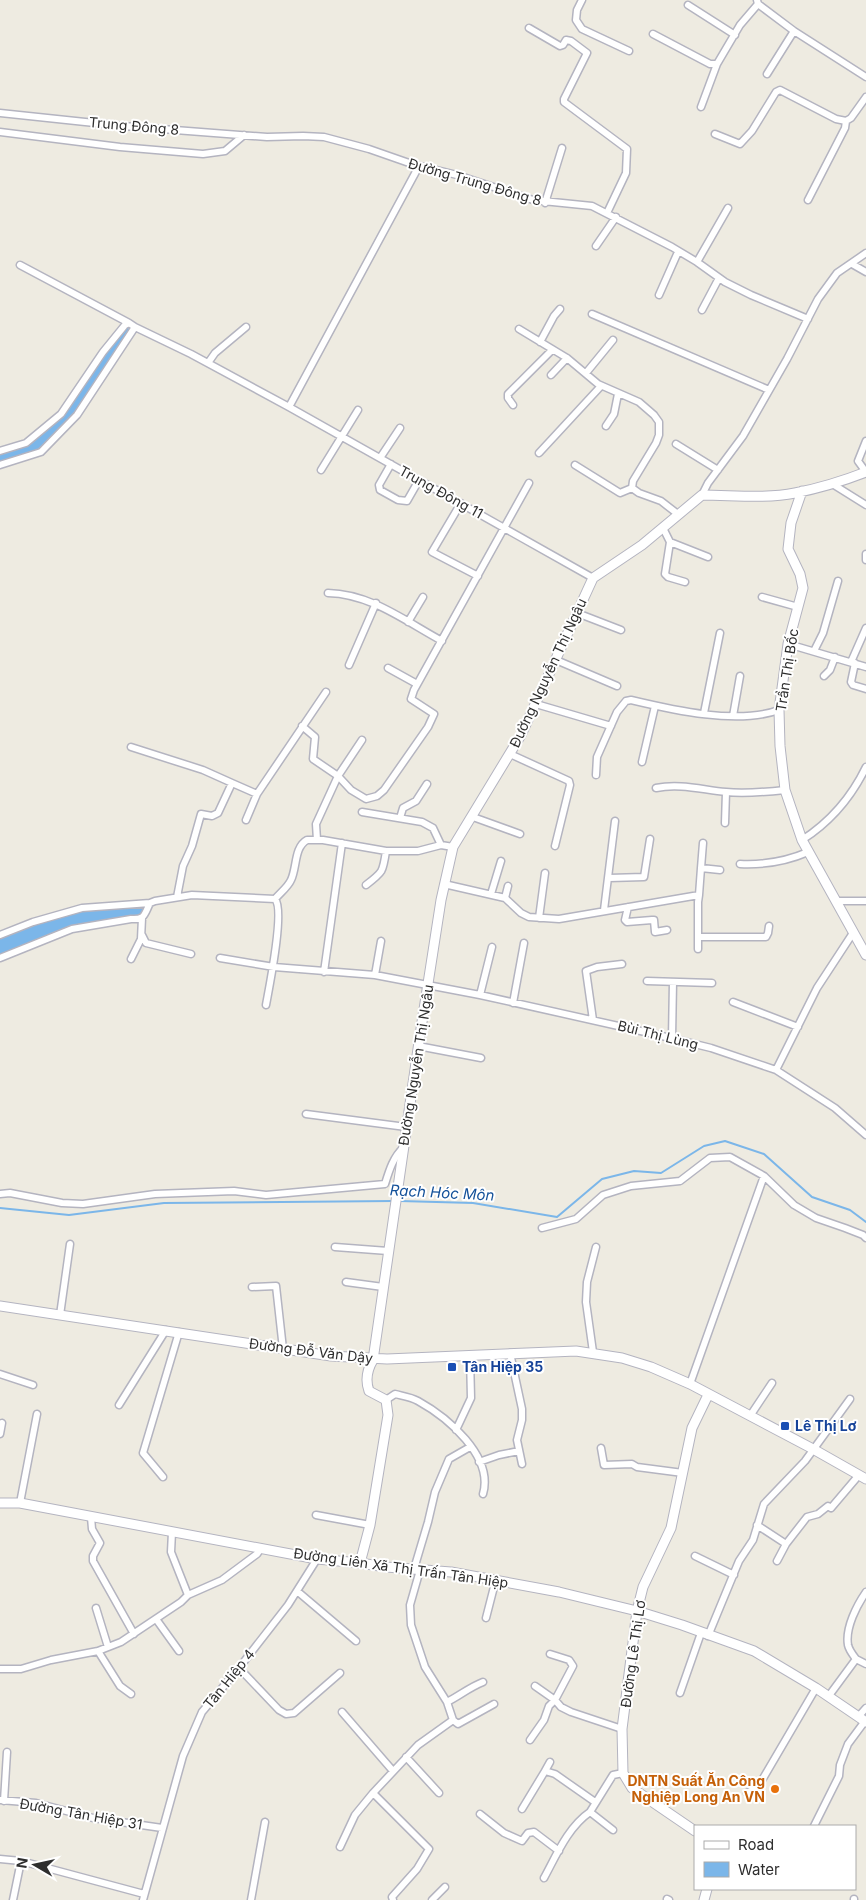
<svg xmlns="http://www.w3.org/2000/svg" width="866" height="1900" viewBox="0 0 866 1900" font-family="Inter,sans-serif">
<rect width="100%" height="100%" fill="#eeebe1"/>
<path fill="#7bb6e9" d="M 126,327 L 130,329 L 128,334 L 76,414 L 37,451 L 0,463 L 0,453 L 28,443 L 44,432 L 62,415 L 101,358 Z
M 143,906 L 144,908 L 141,915 L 113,919 L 59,930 L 0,956 L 0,939 L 30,926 L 81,910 Z"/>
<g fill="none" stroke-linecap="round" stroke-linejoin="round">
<path stroke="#7bb6e9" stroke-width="2" d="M 400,1201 L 473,1203 L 557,1217 L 602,1179 L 634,1171 L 661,1173 L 704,1146 L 725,1141 L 764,1154 L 812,1197 L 850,1210 L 866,1222
M 0,1208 L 69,1215 L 164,1203 L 393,1201"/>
<g stroke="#b4b4c0" stroke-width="9">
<path id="street" d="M 582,0 L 577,10 L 576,20 L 582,29 L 629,51
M 757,0 L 758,4 L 794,31 L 866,77
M 688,5 L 735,35
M 529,28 L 560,46 L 563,45 L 566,40 L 571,41 L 587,53 L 564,99 L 564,102 L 627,149 L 626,173 L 607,213
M 653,34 L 710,64 L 717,64
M 767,74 L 794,31
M 701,107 L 717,64 L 740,25 L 758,4
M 0,113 L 123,126 L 267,137 L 303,136 L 324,137 L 369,149 L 412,164 L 457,175 L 533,200 L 592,206 L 672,247 L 697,262 L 725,282 L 751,295 L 808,319
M 0,132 L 120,147 L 203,154 L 225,151 L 244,135
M 715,134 L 740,144 L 752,131 L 776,92 L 780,90 L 836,119 L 846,121 L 851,118 L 866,97
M 808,200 L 845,128 L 846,121
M 545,203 L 562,148
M 596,246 L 616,217
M 697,262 L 728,208
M 852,264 L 866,272
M 20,265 L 129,323
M 659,295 L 678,252
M 702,310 L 719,278
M 592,314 L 769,390
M 519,329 L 567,358 L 598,384 L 639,402 L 654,415 L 659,422 L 659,435 L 656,443 L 633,481 L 632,488 L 639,493 L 661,501 L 679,515
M 540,342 L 554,316 L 560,309
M 208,363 L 215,353 L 246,327
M 586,373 L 613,340
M 551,375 L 567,358
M 513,405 L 508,398 L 508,394 L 552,350
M 289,407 L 419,166
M 606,426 L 614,414 L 618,394
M 676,444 L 718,470
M 0,451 L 26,443 L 61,414 L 103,352 L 125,325 L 129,323 L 135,327
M 539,453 L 601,386
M 380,458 L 400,428
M 391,464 L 379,485 L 380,490 L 398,500 L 407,501 L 419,480
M 0,465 L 41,452 L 77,415 L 135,327 L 191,354 L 289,407 L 593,578
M 575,465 L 620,493 L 632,488
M 321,470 L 358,410
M 866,472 L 858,461 L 866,441
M 834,485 L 866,505
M 702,495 L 708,483 L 743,436 L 787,359 L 818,299 L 837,273 L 866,253
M 461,503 L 432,552 L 478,576
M 663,528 L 670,542 L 665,574 L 668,577 L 685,582
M 670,542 L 708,557
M 866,554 L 866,560
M 328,593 C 371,594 405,621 442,641
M 762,597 L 798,607
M 577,613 L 621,630
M 408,622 L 423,597
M 788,644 L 866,667
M 814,651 L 823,633 L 838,581
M 556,660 L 617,686
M 851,662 L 866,628
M 855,663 L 851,682 L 853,685 L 866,689
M 349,665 L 376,603
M 388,668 L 417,684
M 824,676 L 830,670 L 835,657
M 536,704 L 611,726
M 704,713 L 720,633
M 733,716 L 740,676
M 302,726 L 315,737 L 313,759 L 338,776 L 351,790 L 366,799 L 377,796 L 384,790 L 428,727 L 434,714 L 411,699 L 414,690 L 529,483
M 131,747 L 203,770 L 232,783
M 510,754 L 569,781 L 570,785 L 555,846
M 642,762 L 655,706
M 596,775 L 597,757 L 617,712 L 626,701 L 631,700 C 673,710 737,725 779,710
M 656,788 C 680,783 703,790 726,792 C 745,794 766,792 785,790
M 362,812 L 422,822 L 433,828 L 441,845
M 473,817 L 520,834
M 400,818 L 403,808 L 416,801 L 427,784
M 246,820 L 257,794
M 725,823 L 726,792
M 317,840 L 316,824 L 338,776 L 362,740
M 802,840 C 830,822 851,798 866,767
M 740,864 C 762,865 787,861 808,852
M 701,868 L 703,843
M 609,878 L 644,877 L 650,839
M 444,884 L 505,898 L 521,913 L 529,917 L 559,919 L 699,895 L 701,868 L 720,870
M 366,885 C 383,872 383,872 386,851
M 491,894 L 501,861
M 177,897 L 183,866 L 192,846 L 201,814 L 212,816 L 218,813 L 232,783 L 257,794 L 326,692
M 505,898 L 508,886
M 275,899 C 280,893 288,887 291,880 C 297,868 294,847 307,840 L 323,840 L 386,851 L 418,851 L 441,845 L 453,847
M 837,901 L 866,901
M 628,907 L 625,920 L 627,922 L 652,920 L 654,920 L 655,932 L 667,930
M 604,910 L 615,821
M 539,918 L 545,873
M 0,935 L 33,922 L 82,908 L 150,903
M 142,935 L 146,943 L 191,954
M 698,937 L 766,937 L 768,933 L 769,926
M 698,949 L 698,902 L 699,895
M 0,958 L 72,929 L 131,919 C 145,920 144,915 150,903 L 155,901 L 192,895 L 275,899 C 285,910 269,988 266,1005
M 220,958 L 274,967 L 375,975 L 480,995 L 654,1034 L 711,1048 L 776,1070 L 835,1108 L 866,1135
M 131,959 L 141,939 L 142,918
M 324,972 L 342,843
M 375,975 L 381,941
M 647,981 L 712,983
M 480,995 L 492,947
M 733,1002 L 798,1027
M 513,1003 L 524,943
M 593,1020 L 586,971 L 597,967 L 622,964
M 672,1038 L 673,982
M 418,1046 L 481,1058
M 776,1070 L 817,988 L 853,933
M 306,1114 L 406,1127
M 0,1194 L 10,1193 L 62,1203 L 83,1204 L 155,1194 L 234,1191 L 266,1195 L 385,1184 C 389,1171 393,1157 404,1147
M 542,1228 L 576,1219 L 603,1195 L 631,1186 L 680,1181 L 710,1158 L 730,1157 L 764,1176 L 794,1205 L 816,1218 L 845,1228 L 863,1235 L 866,1238
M 335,1247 L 388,1251
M 346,1282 L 383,1287
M 252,1287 L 276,1286 L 283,1349
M 60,1315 L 70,1244
M 593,1352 L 586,1302 L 587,1282 L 596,1247
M 510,1353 L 522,1409 L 522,1420 L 517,1440 L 522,1464
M 0,1374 L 33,1385
M 690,1384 L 764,1176
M 386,1400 L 395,1394 C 403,1396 411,1397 418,1401 C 447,1417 494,1456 483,1494
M 119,1405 L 166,1330
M 750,1416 L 772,1383
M 456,1430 L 471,1398 L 470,1356
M 0,1434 L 2,1423
M 601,1448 L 604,1465 L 632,1464 L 637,1467 L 683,1473
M 479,1462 L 499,1455 L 519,1451
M 163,1477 L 143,1453 L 179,1332
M 20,1503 L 37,1414
M 316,1515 L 370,1525
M 91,1517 L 92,1529 L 100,1543 L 93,1556 L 93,1561 L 134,1634
M 757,1525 L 786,1544
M 695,1556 L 734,1575
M 777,1561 L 786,1544 L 807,1517 L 818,1514 L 828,1506 L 831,1508 L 859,1475
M 414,1569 L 428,1522 L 435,1492 L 449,1459 L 470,1447
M 297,1591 L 356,1641
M 188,1595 L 222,1580 L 257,1554 L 261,1548
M 96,1608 L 108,1647
M 486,1618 L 496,1579
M 156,1619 L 179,1651
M 708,1636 L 739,1561 L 753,1540 L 764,1504 L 805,1461 L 850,1399
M 98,1651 L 120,1686 L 131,1694
M 856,1659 C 853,1655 849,1650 848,1645 C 845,1628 857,1605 866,1592
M 239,1668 L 279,1710 L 286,1714 L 294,1713 L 340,1673
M 0,1669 L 21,1669 L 51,1660 L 98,1651 L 121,1642 L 181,1602 L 188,1595 L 171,1552 L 172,1532
M 535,1686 L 555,1700 L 561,1707 L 571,1712 L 622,1729
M 680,1693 L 701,1633
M 828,1697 L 856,1659 L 866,1664
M 447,1702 C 459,1696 470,1687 483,1682
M 342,1712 L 393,1771
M 858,1717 L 866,1708
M 453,1720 L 458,1724 L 494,1704
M 530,1740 L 544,1720 L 549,1706 L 555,1700 L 573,1666 L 569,1660 L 550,1654
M 406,1757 L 439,1793
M 545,1771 L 550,1762
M 373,1793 L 429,1849 L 417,1869 L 392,1897 L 393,1900
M 747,1793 L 758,1787 L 816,1688
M 0,1800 L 36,1803 L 93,1818 L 162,1828
M 4,1801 L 7,1752
M 522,1809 L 545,1771 L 555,1774 L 595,1802
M 480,1814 L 504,1833 L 522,1841 L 528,1833 L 534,1832 L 559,1851
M 814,1826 L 839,1776 L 840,1765 L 848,1744 L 865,1721
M 613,1830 L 590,1812 L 613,1775 L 623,1773
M 340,1847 L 355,1815 L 373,1793 L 418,1745 L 453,1720 L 447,1702 L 425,1667 L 411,1625 L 410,1605 L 420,1570
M 0,1859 L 21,1861 L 144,1894
M 544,1878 C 556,1856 568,1827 590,1812
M 667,1899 L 669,1900
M 13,1900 L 21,1861
M 143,1900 L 183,1756 L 202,1712 L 239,1668 L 288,1605 L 317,1559
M 251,1900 L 265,1822
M 432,1900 L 445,1887
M 854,1900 L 854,1899"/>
</g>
<g stroke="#b4b4c0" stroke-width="11">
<path id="secondary" d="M 802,491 L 791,523 L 788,549 L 800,574 L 803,588 L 788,644 L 779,710 L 780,746 L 785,790 L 802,840 L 866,955
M 0,1306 L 331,1356 L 387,1359 L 576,1351 L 622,1358 L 651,1367 L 690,1384 L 813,1449 L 866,1479
M 0,1503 L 20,1503 L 317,1559 L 360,1563 L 386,1567 L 451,1572 L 559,1592 L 637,1611 L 682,1625 L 754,1651 L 816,1688 L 866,1722
M 360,1563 L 370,1525 L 388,1415 L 386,1400 L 369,1391 C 365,1380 367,1370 373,1360 L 420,1035 L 441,900 L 453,847 L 521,735 L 593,578 L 642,545 L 702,495 C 732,495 766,499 795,493 C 820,488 843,481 866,472
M 695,1831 L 632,1788 L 623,1773 L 622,1729 L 637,1611 L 643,1587 L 671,1528 L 692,1428 L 708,1395
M 704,1900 L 707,1889"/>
</g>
<use href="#street" stroke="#fff" stroke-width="6"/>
<use href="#secondary" stroke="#fff" stroke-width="9"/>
</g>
<g fill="#1a4fb4" stroke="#fff" stroke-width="2">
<rect x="447" y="1362" width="10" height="10" rx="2.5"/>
<rect x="780" y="1421" width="10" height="10" rx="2.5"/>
</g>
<circle fill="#e8710a" stroke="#fff" stroke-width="2" cx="775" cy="1789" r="5"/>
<g text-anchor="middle" stroke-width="4" stroke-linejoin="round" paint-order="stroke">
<g font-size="14" fill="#2e2e2e" stroke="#fff">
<text transform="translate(134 126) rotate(5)" y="5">Trung Đông 8</text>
<text transform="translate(475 182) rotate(16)" y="5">Đường Trung Đông 8</text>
<text transform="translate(441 492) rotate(29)" y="5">Trung Đông 11</text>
<text transform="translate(787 670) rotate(-81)" y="5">Trần Thị Bốc</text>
<text transform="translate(548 673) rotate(-65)" y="5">Đường Nguyễn Thị Ngâu</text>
<text transform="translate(658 1035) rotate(14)" y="5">Bùi Thị Lùng</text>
<text transform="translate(416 1065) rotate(-81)" y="5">Đường Nguyễn Thị Ngâu</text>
<text transform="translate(311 1351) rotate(7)" y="5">Đường Đỗ Văn Dậy</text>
<text transform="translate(401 1568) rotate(8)" y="5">Đường Liên Xã Thị Trấn Tân Hiệp</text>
<text transform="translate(633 1654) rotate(-82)" y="5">Đường Lê Thị Lơ</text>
<text transform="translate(229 1679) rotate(-51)" y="5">Tân Hiệp 4</text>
<text transform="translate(81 1814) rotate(10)" y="5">Đường Tân Hiệp 31</text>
</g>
<g font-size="14" font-weight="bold" fill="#164399" stroke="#fff" text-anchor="start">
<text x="462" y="1372">Tân Hiệp 35</text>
<text x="795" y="1431">Lê Thị Lơ</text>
</g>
<g font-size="14" font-weight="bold" fill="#c56008" stroke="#fff" text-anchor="end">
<text x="765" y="1786">DNTN Suất Ăn Công<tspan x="765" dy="16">Nghiệp Long An VN</tspan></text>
</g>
<g font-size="15" font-style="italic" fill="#15529a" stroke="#fff">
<text transform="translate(442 1193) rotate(3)" y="5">Rạch Hóc Môn</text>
</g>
</g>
<rect x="694" y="1825" width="162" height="65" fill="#ffffff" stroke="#ababab"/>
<rect x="704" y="1841" width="25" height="8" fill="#ffffff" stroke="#ababab"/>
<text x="738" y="1850" font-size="15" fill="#2e2e2e">Road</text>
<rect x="704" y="1862" width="25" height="15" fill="#7bb6e9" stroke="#ababab"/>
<text x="738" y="1875" font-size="15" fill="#2e2e2e">Water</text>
<g transform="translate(35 1865) rotate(279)" stroke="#ffffff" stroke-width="4" paint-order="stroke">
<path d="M0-4L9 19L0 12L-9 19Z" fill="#2e2e2e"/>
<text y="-8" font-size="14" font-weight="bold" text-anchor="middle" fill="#2e2e2e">N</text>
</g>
</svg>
